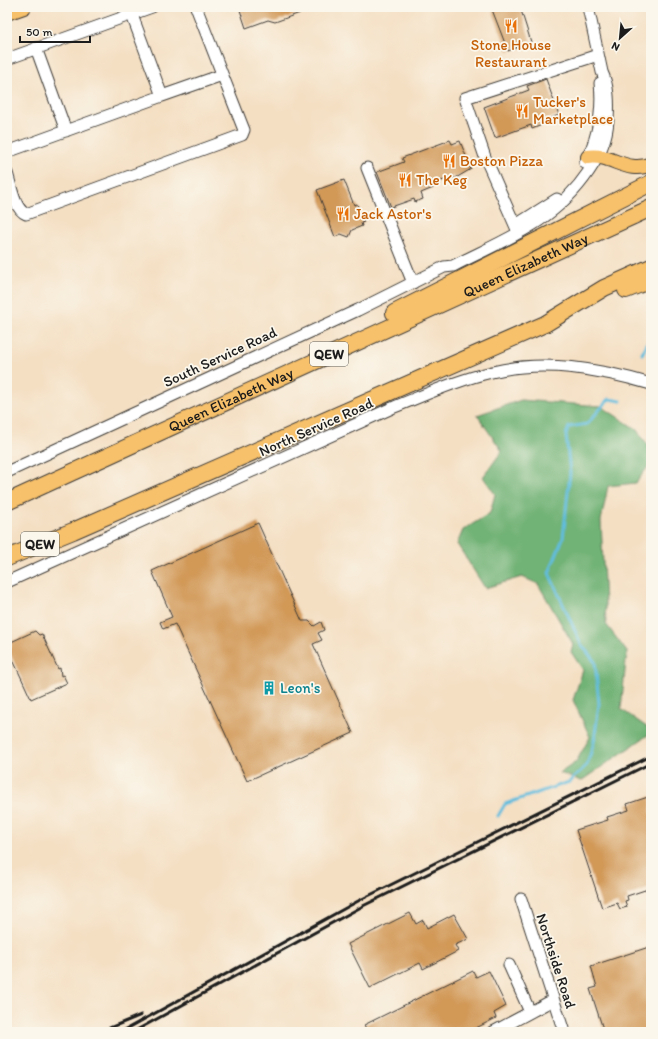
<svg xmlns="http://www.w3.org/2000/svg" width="658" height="1039" viewBox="0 0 658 1039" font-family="Itim,sans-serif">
<rect width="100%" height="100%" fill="#fbf7ec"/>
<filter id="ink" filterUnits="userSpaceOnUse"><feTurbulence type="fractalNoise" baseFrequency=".025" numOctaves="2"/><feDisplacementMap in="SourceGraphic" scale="8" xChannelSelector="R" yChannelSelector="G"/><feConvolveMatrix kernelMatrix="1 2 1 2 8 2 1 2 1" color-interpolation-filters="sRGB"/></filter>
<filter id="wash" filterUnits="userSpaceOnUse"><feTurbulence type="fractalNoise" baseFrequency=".012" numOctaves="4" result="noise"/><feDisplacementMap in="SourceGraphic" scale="16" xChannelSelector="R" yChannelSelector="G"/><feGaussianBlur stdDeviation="0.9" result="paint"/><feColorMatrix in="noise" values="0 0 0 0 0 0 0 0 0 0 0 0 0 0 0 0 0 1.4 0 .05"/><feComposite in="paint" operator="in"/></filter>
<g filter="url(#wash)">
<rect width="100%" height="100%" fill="#f4dfc3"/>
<path fill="#71b276" stroke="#466749" d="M 521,400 L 601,406 L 636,429 L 648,445 L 650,464 L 636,483 L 608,486 L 601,521 L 606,624 L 627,652 L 621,709 L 651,730 L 651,733 L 581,781 L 560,773 L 576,762 L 590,737 L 573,700 L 583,670 L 571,652 L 573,644 L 538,584 L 522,577 L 485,588 L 457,544 L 463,530 L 490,513 L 495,494 L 483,477 L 502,451 L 477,415 Z"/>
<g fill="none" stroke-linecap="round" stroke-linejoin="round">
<path stroke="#60bdde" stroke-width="3" d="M 642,354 L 651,336
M 498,816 L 505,804 L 569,782 L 587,765 L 594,742 L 599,704 L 595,662 L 581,644 L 549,573 L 563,538 L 570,473 L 566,435 L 569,427 L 587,424 L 609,399 L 621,401"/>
</g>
<g id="blocks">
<path fill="#d19857" d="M 239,7 L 314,7 L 314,8 L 275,22 L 268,20 L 246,28 Z
M 491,7 L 520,7 L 531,42 L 508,51 Z
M 546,79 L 559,115 L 541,122 L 542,125 L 532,129 L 531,125 L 495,138 L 484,107 L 529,90 L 527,86 Z
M 450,140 L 452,144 L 460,141 L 471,169 L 454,179 L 453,176 L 432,185 L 433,188 L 421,193 L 423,199 L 415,202 L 414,199 L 391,207 L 377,172 L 404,162 L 402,158 Z
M 344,180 L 354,205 L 357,204 L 364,222 L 361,223 L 362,226 L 352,230 L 349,237 L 341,234 L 335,237 L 317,190 Z
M 258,523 L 302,621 L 309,621 L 314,626 L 321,622 L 324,630 L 318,633 L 322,640 L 313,644 L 353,733 L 247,781 L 175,624 L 163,629 L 160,622 L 172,617 L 152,571 Z
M 35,631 L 39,635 L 42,634 L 58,669 L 60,668 L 61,676 L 63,675 L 67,683 L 31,699 L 8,649 L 11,648 L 11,642 Z
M 651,796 L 651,888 L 627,896 L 628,900 L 625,901 L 627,907 L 620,909 L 617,903 L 602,908 L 576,830 L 608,820 L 607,817 L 629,810 L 627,804 Z
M 410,913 L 416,924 L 423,920 L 427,928 L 454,914 L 468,939 L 455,945 L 458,951 L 423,969 L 420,963 L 370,988 L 348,944 Z
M 649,947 L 651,953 L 651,1032 L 604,1032 L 590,989 L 597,987 L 591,966 Z
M 473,971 L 476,977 L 489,971 L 506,1006 L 494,1013 L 496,1018 L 468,1032 L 368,1032 L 364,1025 Z"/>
</g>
</g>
<g filter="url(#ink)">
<use href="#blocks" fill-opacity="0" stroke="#3c3935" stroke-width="1"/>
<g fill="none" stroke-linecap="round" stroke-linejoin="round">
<g stroke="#3c3935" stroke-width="13">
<path id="minor" d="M 129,7 L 162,96 L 222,75
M 36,48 L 66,131
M 7,59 L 152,7
M 7,152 L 162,96
M 585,163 C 598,138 603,111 600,83
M 367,168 L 413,283
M 7,173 C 11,185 14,209 26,214 L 242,135 L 244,130 L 242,125 L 196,7
M 516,225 L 557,199
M 518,232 L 485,157 L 465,98 L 598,55
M 7,472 L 358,310 L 444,267 L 453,266 C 506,239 555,222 589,171 C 600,155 607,139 608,120 C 609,103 609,87 602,72 L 588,7
M 7,582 L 392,408 C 425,395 457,380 492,372 C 544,359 600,369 651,384
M 521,899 L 564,1032
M 509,965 L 530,1012
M 493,1032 L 553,1000"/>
</g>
<g stroke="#3c3935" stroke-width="16">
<path id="major" d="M 7,13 L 24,7
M 588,157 C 611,153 627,175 651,164"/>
</g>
<g stroke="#3c3935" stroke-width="18">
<g id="highway">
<path d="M 626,290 L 651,280"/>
<path d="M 394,313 L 651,183"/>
<path id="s1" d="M 7,502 L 651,208"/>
<path d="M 7,558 L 73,531 L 545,324 L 604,288 L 651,267"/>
</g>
</g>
<use href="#minor" stroke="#fff" stroke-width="11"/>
<use href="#major" stroke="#f7c06b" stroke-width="14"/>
<use href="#highway" stroke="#f7c06b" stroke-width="16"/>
<path stroke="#1c1c1c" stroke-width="3" d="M 100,1032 L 141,1015
M 121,1032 L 360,900 L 651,756
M 133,1032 L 363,906 L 651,763"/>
</g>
</g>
<defs>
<g id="restaurant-bare" transform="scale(1.08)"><path d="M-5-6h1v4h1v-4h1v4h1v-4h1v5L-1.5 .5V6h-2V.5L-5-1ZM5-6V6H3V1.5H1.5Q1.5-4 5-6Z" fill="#e8710a" stroke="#fbf7ec" stroke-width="2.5" paint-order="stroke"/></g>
<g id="building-bare" transform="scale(1.08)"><path d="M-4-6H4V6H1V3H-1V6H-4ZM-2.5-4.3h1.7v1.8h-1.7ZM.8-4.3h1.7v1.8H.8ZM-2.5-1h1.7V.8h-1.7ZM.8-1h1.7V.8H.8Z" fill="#0f9aa8" stroke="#fbf7ec" stroke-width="2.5" paint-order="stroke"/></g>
</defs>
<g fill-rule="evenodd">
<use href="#restaurant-bare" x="511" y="26"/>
<use href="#restaurant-bare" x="522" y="111"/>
<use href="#restaurant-bare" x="449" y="161"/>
<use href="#restaurant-bare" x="405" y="180"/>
<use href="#restaurant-bare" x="343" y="214"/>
<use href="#building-bare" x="269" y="688"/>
</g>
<g text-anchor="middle" stroke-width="3.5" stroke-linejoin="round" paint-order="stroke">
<g fill="#fbf7ec" stroke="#5f5e5a" stroke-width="1">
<rect x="310" y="342" width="38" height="24" rx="3"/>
<rect x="21" y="532" width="38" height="24" rx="3"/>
</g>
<g font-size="14" font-weight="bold" fill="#1c1c1c">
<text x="329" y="359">QEW</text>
<text x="40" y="549">QEW</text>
</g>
<g font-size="15" fill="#c56008" stroke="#fbf7ec" text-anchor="start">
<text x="511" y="50" text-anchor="middle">Stone House<tspan x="511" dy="17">Restaurant</tspan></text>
<text x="533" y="107">Tucker's<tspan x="533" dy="17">Marketplace</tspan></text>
<text x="460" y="166">Boston Pizza</text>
<text x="416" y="185">The Keg</text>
<text x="354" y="219">Jack Astor's</text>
</g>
<g font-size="15" fill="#1c1c1c" stroke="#fbf7ec">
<text dy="5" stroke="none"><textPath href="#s1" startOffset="570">Queen Elizabeth Way</textPath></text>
<text transform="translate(220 357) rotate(-25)" y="5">South Service Road</text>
<text dy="5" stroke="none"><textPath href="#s1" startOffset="246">Queen Elizabeth Way</textPath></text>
<text transform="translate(316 427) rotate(-24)" y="5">North Service Road</text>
<text transform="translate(556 961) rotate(72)" y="5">Northside Road</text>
</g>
<g font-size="15" fill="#0d838f" stroke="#fbf7ec" text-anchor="start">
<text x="280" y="693">Leon's</text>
</g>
</g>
<rect width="658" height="1039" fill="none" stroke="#fbf7ec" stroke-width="24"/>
<g transform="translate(620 38) rotate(207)" stroke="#fbf7ec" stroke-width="3" paint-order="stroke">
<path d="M0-3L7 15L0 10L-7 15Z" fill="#1c1c1c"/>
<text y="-6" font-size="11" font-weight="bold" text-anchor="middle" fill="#1c1c1c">N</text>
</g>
<path d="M20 36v6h70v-6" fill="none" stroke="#1c1c1c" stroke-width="2"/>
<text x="26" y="36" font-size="12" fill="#1c1c1c" stroke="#fbf7ec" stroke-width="3" paint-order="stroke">50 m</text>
</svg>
